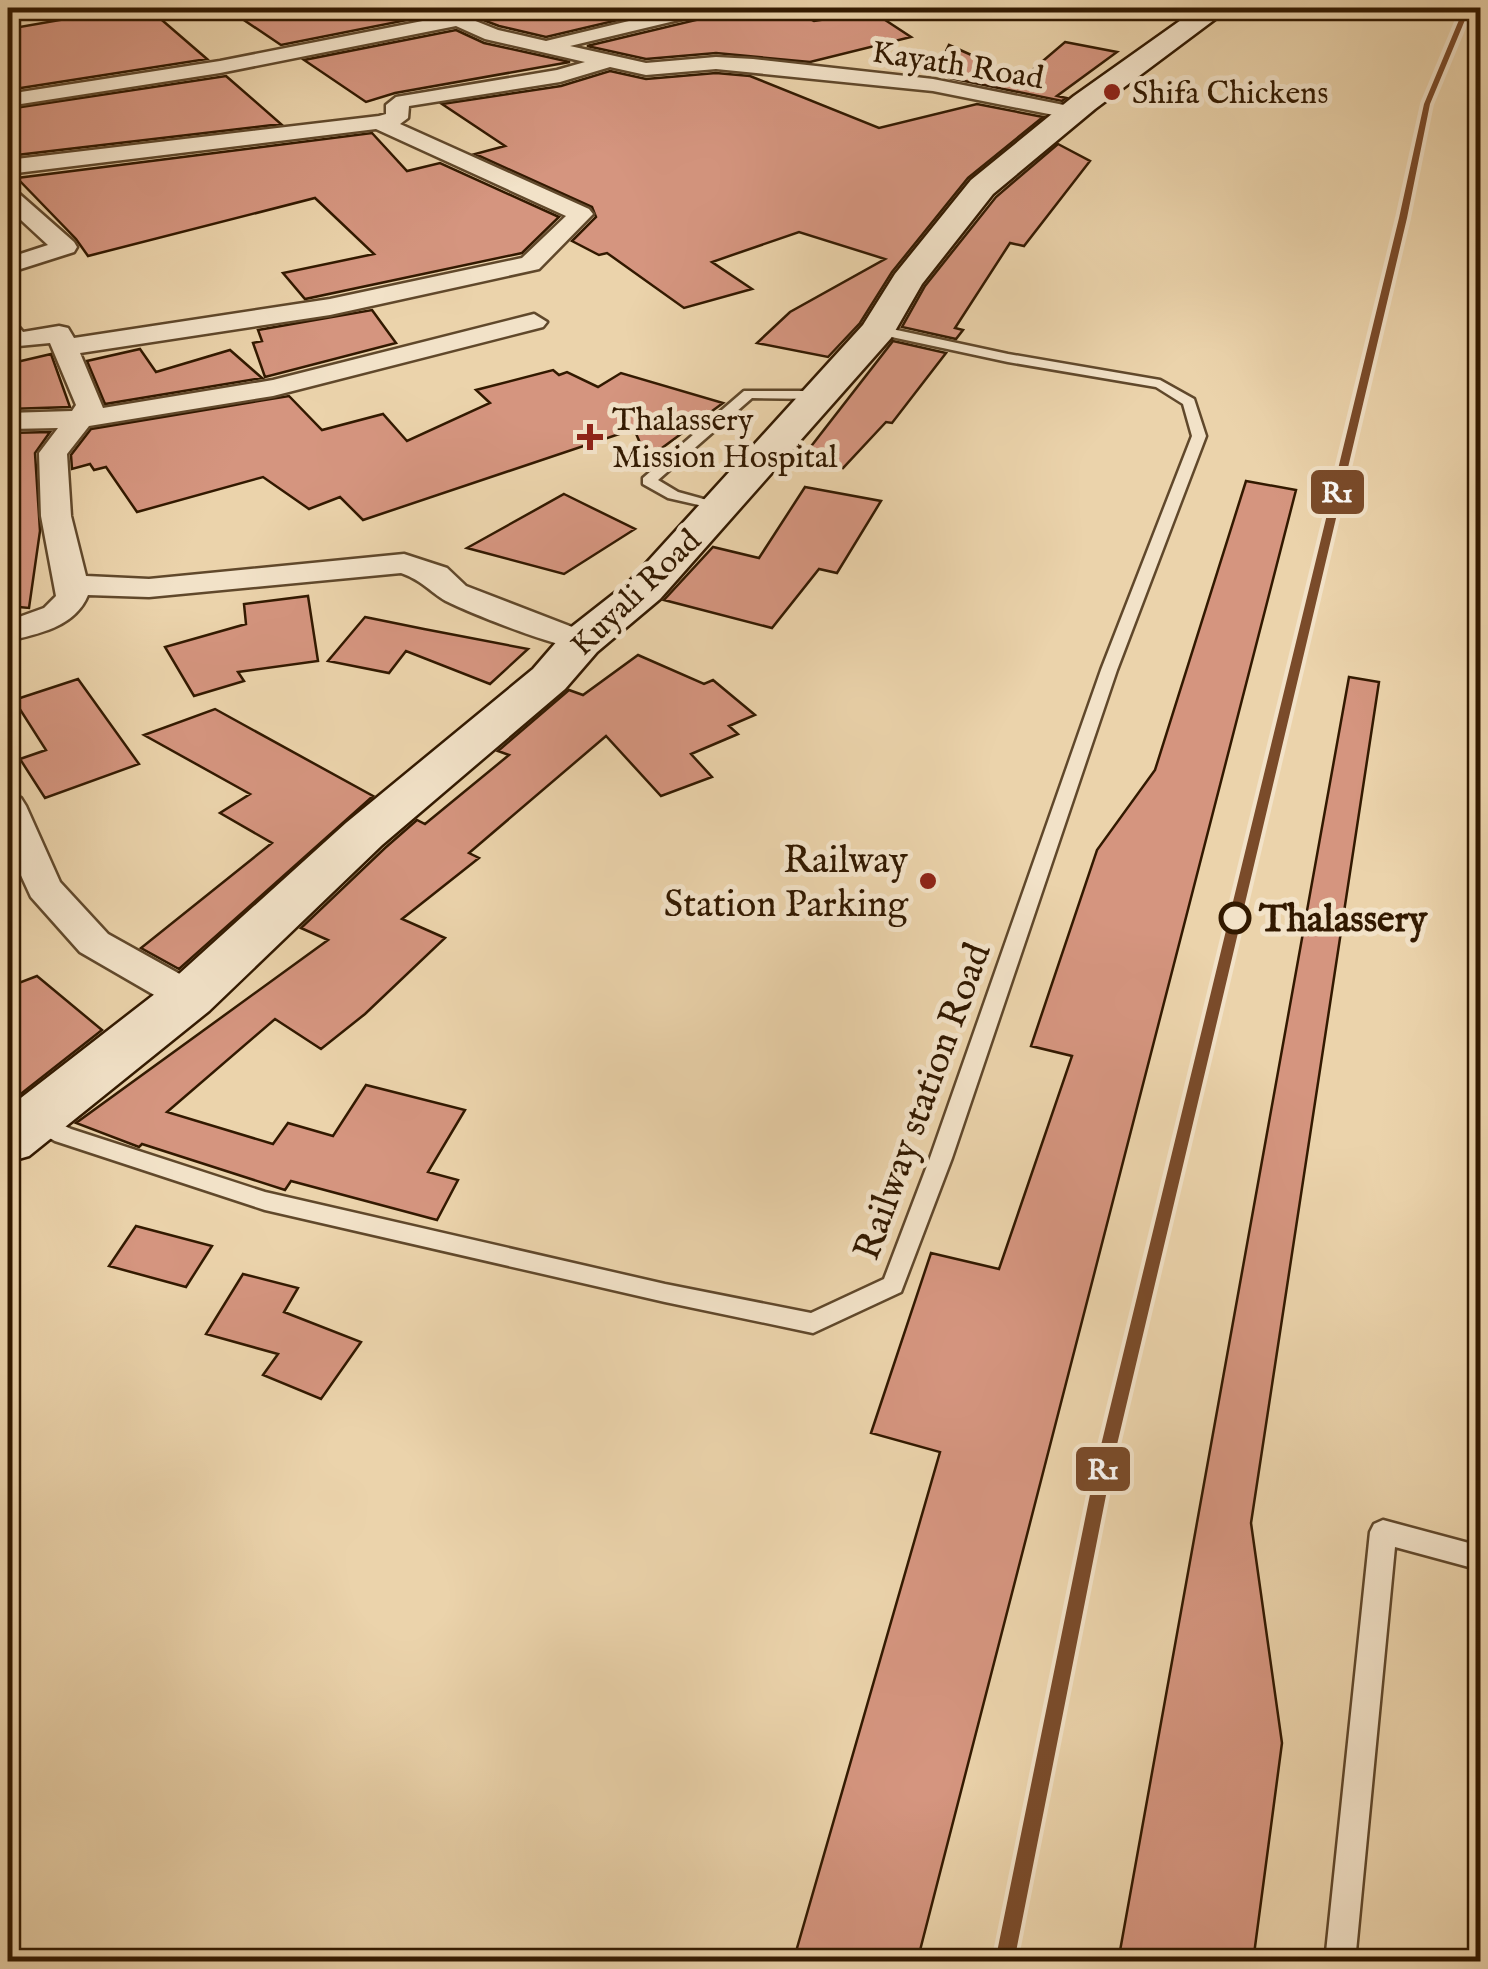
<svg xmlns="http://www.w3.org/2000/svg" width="1488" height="1969" viewBox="0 0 1488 1969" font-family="'IM FELL English',serif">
<rect width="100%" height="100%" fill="#ebd3ab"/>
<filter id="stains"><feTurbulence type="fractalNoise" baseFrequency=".002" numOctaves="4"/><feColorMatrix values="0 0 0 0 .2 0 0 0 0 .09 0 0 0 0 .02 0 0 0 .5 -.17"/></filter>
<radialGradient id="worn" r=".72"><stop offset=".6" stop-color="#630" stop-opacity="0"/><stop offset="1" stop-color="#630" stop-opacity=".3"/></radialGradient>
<path fill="#d5957f" stroke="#321900" stroke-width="2.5" d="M 46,8 L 148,8 L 207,59 L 8,90 L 8,29 L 60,20 Z
M 226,8 L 669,8 L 546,37 L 499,26 L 457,10 L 281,45 Z
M 719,8 L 788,8 L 814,21 L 873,12 L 911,37 L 810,62 L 716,53 L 646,59 L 587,46 L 713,16 Z
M 456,30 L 484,43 L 570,62 L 395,93 L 366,102 L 304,60 Z
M 1065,42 L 1117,52 L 1057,96 L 1066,98 L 1062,101 L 950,78 L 936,72 L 949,45 L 1023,78 Z
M 610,71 L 646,79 L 716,73 L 750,76 L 879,128 L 977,104 L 1043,117 L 968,178 L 892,272 L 860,323 L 828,357 L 757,343 L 790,312 L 885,259 L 799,232 L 712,262 L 752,289 L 684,308 L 607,253 L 599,255 L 572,241 L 596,217 L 592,207 L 475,154 L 505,146 L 442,104 L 561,86 Z
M 226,76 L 281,124 L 8,156 L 8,109 Z
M 372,133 L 407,171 L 440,163 L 559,217 L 522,253 L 305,299 L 283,273 L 374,254 L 315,198 L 88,256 L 76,239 L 17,178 Z
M 1058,144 L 1090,161 L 1024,246 L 1010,243 L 955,328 L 963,330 L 956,339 L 902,327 L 925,286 L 996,197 Z
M 372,310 L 396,343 L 265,377 L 253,343 L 262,341 L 258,330 Z
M 893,341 L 946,353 L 892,423 L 886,422 L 843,468 L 802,458 Z
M 140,349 L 156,372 L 230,350 L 262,378 L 105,404 L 87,361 Z
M 51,354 L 70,407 L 8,409 L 8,364 Z
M 553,370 L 559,375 L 567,372 L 598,387 L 621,373 L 723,403 L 647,459 L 634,429 L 363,520 L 340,497 L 309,509 L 263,477 L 137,512 L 106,467 L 94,470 L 90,464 L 72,469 L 71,455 L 91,429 L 289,396 L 322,430 L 383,414 L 407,441 L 490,403 L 476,390 Z
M 50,432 L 35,453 L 40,531 L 29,608 L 8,606 L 8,433 Z
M 1246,481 L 1296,490 L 917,1962 L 793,1962 L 940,1452 L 871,1433 L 931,1253 L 999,1269 L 1072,1056 L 1031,1046 L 1097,850 L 1155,770 Z
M 805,487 L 881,501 L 837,573 L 819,569 L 772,628 L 664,600 L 713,547 L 759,558 Z
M 564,494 L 635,529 L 564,574 L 467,548 Z
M 308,596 L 318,661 L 238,672 L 244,681 L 194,696 L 165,647 L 246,624 L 244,604 Z
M 365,617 L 424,629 L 528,649 L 490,684 L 406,651 L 389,673 L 328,661 Z
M 638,655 L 704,684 L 713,680 L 755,715 L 729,726 L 738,734 L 691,754 L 712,777 L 661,796 L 606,736 L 469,853 L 479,858 L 402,919 L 445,938 L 365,1014 L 321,1049 L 275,1019 L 167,1112 L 273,1144 L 288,1123 L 333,1136 L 366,1085 L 465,1110 L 428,1172 L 458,1180 L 437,1220 L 291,1181 L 285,1190 L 142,1144 L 139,1147 L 76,1123 L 328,940 L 301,928 L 385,848 L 417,820 L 425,824 L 509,755 L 498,751 L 569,690 L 583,695 Z
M 1349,677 L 1379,682 L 1251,1523 L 1282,1743 L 1253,1962 L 1118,1962 Z
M 78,679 L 139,764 L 45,798 L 20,759 L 46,750 L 14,700 Z
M 215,709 L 373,796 L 179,969 L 141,948 L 272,843 L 220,813 L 250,794 L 144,735 Z
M 37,976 L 102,1030 L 8,1104 L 8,987 Z
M 136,1226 L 212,1246 L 186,1287 L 109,1266 Z
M 243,1274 L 298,1288 L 284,1312 L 361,1342 L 321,1399 L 263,1375 L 278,1354 L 206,1334 Z"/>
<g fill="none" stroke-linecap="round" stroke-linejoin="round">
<g stroke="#60482b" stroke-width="5">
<path id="lane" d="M 878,326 L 1008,354 L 1160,380 L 1194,399 L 1206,436 L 1117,670 L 952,1158 L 901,1292 L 813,1333 L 665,1302 L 265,1210 L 55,1141 L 28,1126 L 25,1120 L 28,1114 L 36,1112 L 71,1129 L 265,1192 L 665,1284 L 811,1313 L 884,1279 L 930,1158 L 1101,670 L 1192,436 L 1183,404 L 1156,387 L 1008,362 L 873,333 L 873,327 Z
M 744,391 L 821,391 L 828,395 L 821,399 L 752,398 L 658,480 L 678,492 L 725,505 L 725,511 L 668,498 L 643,484 L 643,478 Z
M 1383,1520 L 1480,1546 L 1480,1570 L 1395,1547 L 1355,1962 L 1325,1962 L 1370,1532 L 1374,1524 Z"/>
</g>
<g stroke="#60482b" stroke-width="5">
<path id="street" d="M 683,8 L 715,8 L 712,12 L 570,46 L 646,63 L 716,57 L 753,59 L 933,79 L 1074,107 L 1085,113 L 1074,119 L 933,91 L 716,69 L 646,75 L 610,67 L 560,82 L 409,106 L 408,118 L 400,124 L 589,209 L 593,214 L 539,269 L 330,315 L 80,353 L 103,408 L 273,380 L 534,314 L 547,322 L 543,327 L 273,396 L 89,426 L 67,454 L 71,516 L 86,576 L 149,579 L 404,554 L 447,568 L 466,586 L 593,635 L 597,642 L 593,649 C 571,654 470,613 446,601 C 429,591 423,581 401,573 L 149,597 L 88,595 C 75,627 38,634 8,641 L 8,621 L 44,608 L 56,596 L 41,516 L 39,453 L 58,428 L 8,429 L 8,413 L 72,411 L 76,405 L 50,343 L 8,347 L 8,323 L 17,325 L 23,332 L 59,326 L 68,328 L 74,338 L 330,299 L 522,258 L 566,216 L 376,129 L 8,174 L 8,160 L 379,116 L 386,114 L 386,105 L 396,97 L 557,70 L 585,62 L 485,39 L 456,26 L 220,73 L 8,106 L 8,94 L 220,61 L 458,14 L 498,30 L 546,41 Z
M 8,189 L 16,191 L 74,242 L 77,247 L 74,252 L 8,273 L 8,258 L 48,245 L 8,208 Z
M 8,795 L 21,798 L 26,806 L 60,882 L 108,934 L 203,987 L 209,997 L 203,1007 L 189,1011 L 175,1007 L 80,952 L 31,897 L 8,847 Z"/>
</g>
<g stroke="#321900" stroke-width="5">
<path id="secondary" d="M 1198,8 L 1230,8 L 1095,109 L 993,194 L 922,284 L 891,338 L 660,599 L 597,652 L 565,689 L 382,845 L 209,1011 L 29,1156 L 8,1162 L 8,1108 L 169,983 L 346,823 L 533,669 L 565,632 L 630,581 L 863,325 L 895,274 L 971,180 L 1074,96 Z"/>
</g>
<use href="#lane" fill="#f2e2c8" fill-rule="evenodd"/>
<use href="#street" fill="#f2e2c8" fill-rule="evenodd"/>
<use href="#secondary" fill="#f2e2c8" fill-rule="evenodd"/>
<g stroke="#f2e2c8" stroke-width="8">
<path id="rail-1" d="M 1464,8 L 1470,8 L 1430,104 L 1407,218 L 1111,1470 L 1014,1962 L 995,1962 L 1095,1470 L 1399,218 L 1424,104 Z"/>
</g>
<use href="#rail-1" fill="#7a4b2a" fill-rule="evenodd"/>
</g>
<g fill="#8f2418" stroke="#f2e2c8" stroke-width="4">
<circle cx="1112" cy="92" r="10"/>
<path d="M585 422h10v10h10v10h-10v10h-10v-10h-10v-10h10z"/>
<circle cx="928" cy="881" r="10"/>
</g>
<circle fill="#f2e2c8" stroke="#321900" stroke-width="5" cx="1235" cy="918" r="14"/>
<g text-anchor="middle" stroke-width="10" stroke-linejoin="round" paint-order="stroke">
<g font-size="32" fill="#321900" stroke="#f2e2c8">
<text transform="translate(958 64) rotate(9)" y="11">Kayath Road</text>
<text transform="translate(635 592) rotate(-44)" y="11">Kuyali Road</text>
</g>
<g font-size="32" fill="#321900" stroke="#f2e2c8" text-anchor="start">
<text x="1132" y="103">Shifa Chickens</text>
<text x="612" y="430">Thalassery<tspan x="612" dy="37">Mission Hospital</tspan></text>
</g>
<g font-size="38" fill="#321900" stroke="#f2e2c8" text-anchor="end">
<text x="908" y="872">Railway<tspan x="908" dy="44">Station Parking</tspan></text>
</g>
<g font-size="38" font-weight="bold" fill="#321900" stroke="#f2e2c8" text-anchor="start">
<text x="1259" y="931">Thalassery</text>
</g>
<g font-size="38" fill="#321900" stroke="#f2e2c8">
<text transform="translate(921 1101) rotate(-70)" y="13">Railway station Road</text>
</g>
</g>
<g stroke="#f2e2c8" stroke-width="4">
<rect x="1309" y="468" width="57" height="48" rx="10" fill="#7a4b2a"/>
<rect x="1074" y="1445" width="58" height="48" rx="10" fill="#7a4b2a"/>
</g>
<g font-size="28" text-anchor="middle" font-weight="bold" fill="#fff">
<text x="1337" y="502">R1</text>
<text x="1103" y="1479">R1</text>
</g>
<rect width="1488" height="1969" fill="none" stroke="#ebd3ab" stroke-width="40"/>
<rect x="10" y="10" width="1468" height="1949" fill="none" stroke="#321900" stroke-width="5"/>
<rect x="20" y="20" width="1448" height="1929" fill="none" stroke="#321900" stroke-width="2.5"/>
<rect width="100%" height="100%" filter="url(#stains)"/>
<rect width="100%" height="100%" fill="url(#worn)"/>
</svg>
